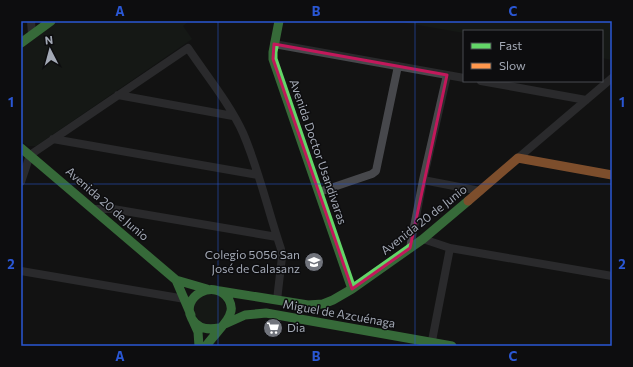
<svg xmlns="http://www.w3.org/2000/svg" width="633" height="367" viewBox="0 0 633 367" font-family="Commissioner,sans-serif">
<rect width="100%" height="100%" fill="#131313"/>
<path fill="#19201a" d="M 57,21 L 189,21 L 183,26 L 192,39 L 36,146 L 28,146 L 21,141 L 21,48 Z
M 395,21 L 612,21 L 612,60 L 602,58 L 602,31 L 464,31 L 464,33 Z
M 205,293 L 220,294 L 229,313 L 213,327 L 202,324 L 194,313 L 195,302 Z"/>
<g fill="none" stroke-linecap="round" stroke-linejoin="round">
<path stroke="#47484c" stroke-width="8" d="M 31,21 L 32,34
M 274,44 L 464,78
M 481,81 L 586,100
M 118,95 L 233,116
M 53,139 L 258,175
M 518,158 L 612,78
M 423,180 L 480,191
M 21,182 L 30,155 L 188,48 C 206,75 230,104 243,133 C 259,170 268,211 281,249 L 282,257 L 277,300
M 319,192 L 372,174 L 376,171 L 398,66
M 94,209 L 113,209 L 277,237
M 423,239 L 450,248 L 612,276
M 410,248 L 423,180 L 447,75
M 21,271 L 185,299
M 431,346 L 450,248"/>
<path stroke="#63d668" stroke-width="9" d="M 279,21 L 273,52 L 273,59 L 352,289
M 21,43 L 51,21
M 21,148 L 176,280 L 191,315
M 176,280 L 207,289
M 220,291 L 308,305 L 323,304 L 333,300 L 352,289 L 423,239 L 468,201
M 193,321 L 198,332 L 199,346
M 225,324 L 245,315 L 266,313 L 452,346
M 206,346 C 212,337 228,322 230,314 C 232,310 231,304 229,300 C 216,277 179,296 192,319 C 198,329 209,330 219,328"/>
<path stroke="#ff974d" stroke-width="9" d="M 468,201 L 518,158 L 612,175"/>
</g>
<path d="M0 0H633V367H0ZM 274,44 L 447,75 L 410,248 L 352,289 L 273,59 Z" fill="#131313" fill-opacity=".55" fill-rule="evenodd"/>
<path fill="none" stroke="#c2185b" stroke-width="3" stroke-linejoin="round" d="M 274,44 L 447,75 L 410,248 L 352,289 L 273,59 Z"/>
<path fill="none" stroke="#2a57d4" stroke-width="1" stroke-opacity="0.55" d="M 218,21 L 218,346M 415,21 L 415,346M 21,184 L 612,184"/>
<defs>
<g id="school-disc" transform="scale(1)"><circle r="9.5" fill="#71747c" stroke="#0d0d0f"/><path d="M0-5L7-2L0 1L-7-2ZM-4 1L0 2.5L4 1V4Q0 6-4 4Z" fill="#fff"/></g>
<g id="supermarket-disc" transform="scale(1)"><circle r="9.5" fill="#71747c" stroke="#0d0d0f"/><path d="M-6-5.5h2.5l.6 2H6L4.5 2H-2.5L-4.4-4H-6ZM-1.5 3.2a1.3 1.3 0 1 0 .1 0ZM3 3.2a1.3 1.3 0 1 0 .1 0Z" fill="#fff"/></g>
</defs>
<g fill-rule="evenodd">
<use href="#school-disc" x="314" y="262"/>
<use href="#supermarket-disc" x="273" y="328"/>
</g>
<g text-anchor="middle" stroke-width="3" stroke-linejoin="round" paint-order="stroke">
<g font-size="12" fill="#a3a9b5" stroke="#0d0d0f">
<text transform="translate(318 152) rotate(71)" y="4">Avenida Doctor Usandivaras</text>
<text transform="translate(107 204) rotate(41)" y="4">Avenida 20 de Junio</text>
<text transform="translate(424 220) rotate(-38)" y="4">Avenida 20 de Junio</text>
<text transform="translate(339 314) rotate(10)" y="4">Miguel de Azcuénaga</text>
</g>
<g font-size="12" fill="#a3a9b5" stroke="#0d0d0f" text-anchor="end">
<text x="300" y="259">Colegio 5056 San<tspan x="300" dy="14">José de Calasanz</tspan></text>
<text x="287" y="332" text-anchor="start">Dia</text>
</g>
</g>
<rect width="633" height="367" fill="none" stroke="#0d0d0f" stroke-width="44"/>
<rect x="463" y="30" width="140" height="52" fill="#0d0d0f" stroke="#494b51"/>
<rect x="471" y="43" width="20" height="6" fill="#63d668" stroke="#494b51"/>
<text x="499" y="50" font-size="12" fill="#a3a9b5">Fast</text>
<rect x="471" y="63" width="20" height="6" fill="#ff974d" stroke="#494b51"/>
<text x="499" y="70" font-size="12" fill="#a3a9b5">Slow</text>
<g transform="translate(50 50) rotate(354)" stroke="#0d0d0f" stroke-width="3" paint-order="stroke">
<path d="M0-3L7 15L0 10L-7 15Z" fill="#a3a9b5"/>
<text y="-6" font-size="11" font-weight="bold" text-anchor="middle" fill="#a3a9b5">N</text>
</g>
<rect x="22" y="22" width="589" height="323" fill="none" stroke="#2a57d4" stroke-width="1.5"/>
<g font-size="13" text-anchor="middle" font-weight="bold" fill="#2a57d4">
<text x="120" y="16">A</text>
<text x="316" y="16">B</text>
<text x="513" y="16">C</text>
<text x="11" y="107">1</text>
<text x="622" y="107">1</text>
<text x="11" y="269">2</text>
<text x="622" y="269">2</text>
<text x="120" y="361">A</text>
<text x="316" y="361">B</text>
<text x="513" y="361">C</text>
</g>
</svg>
